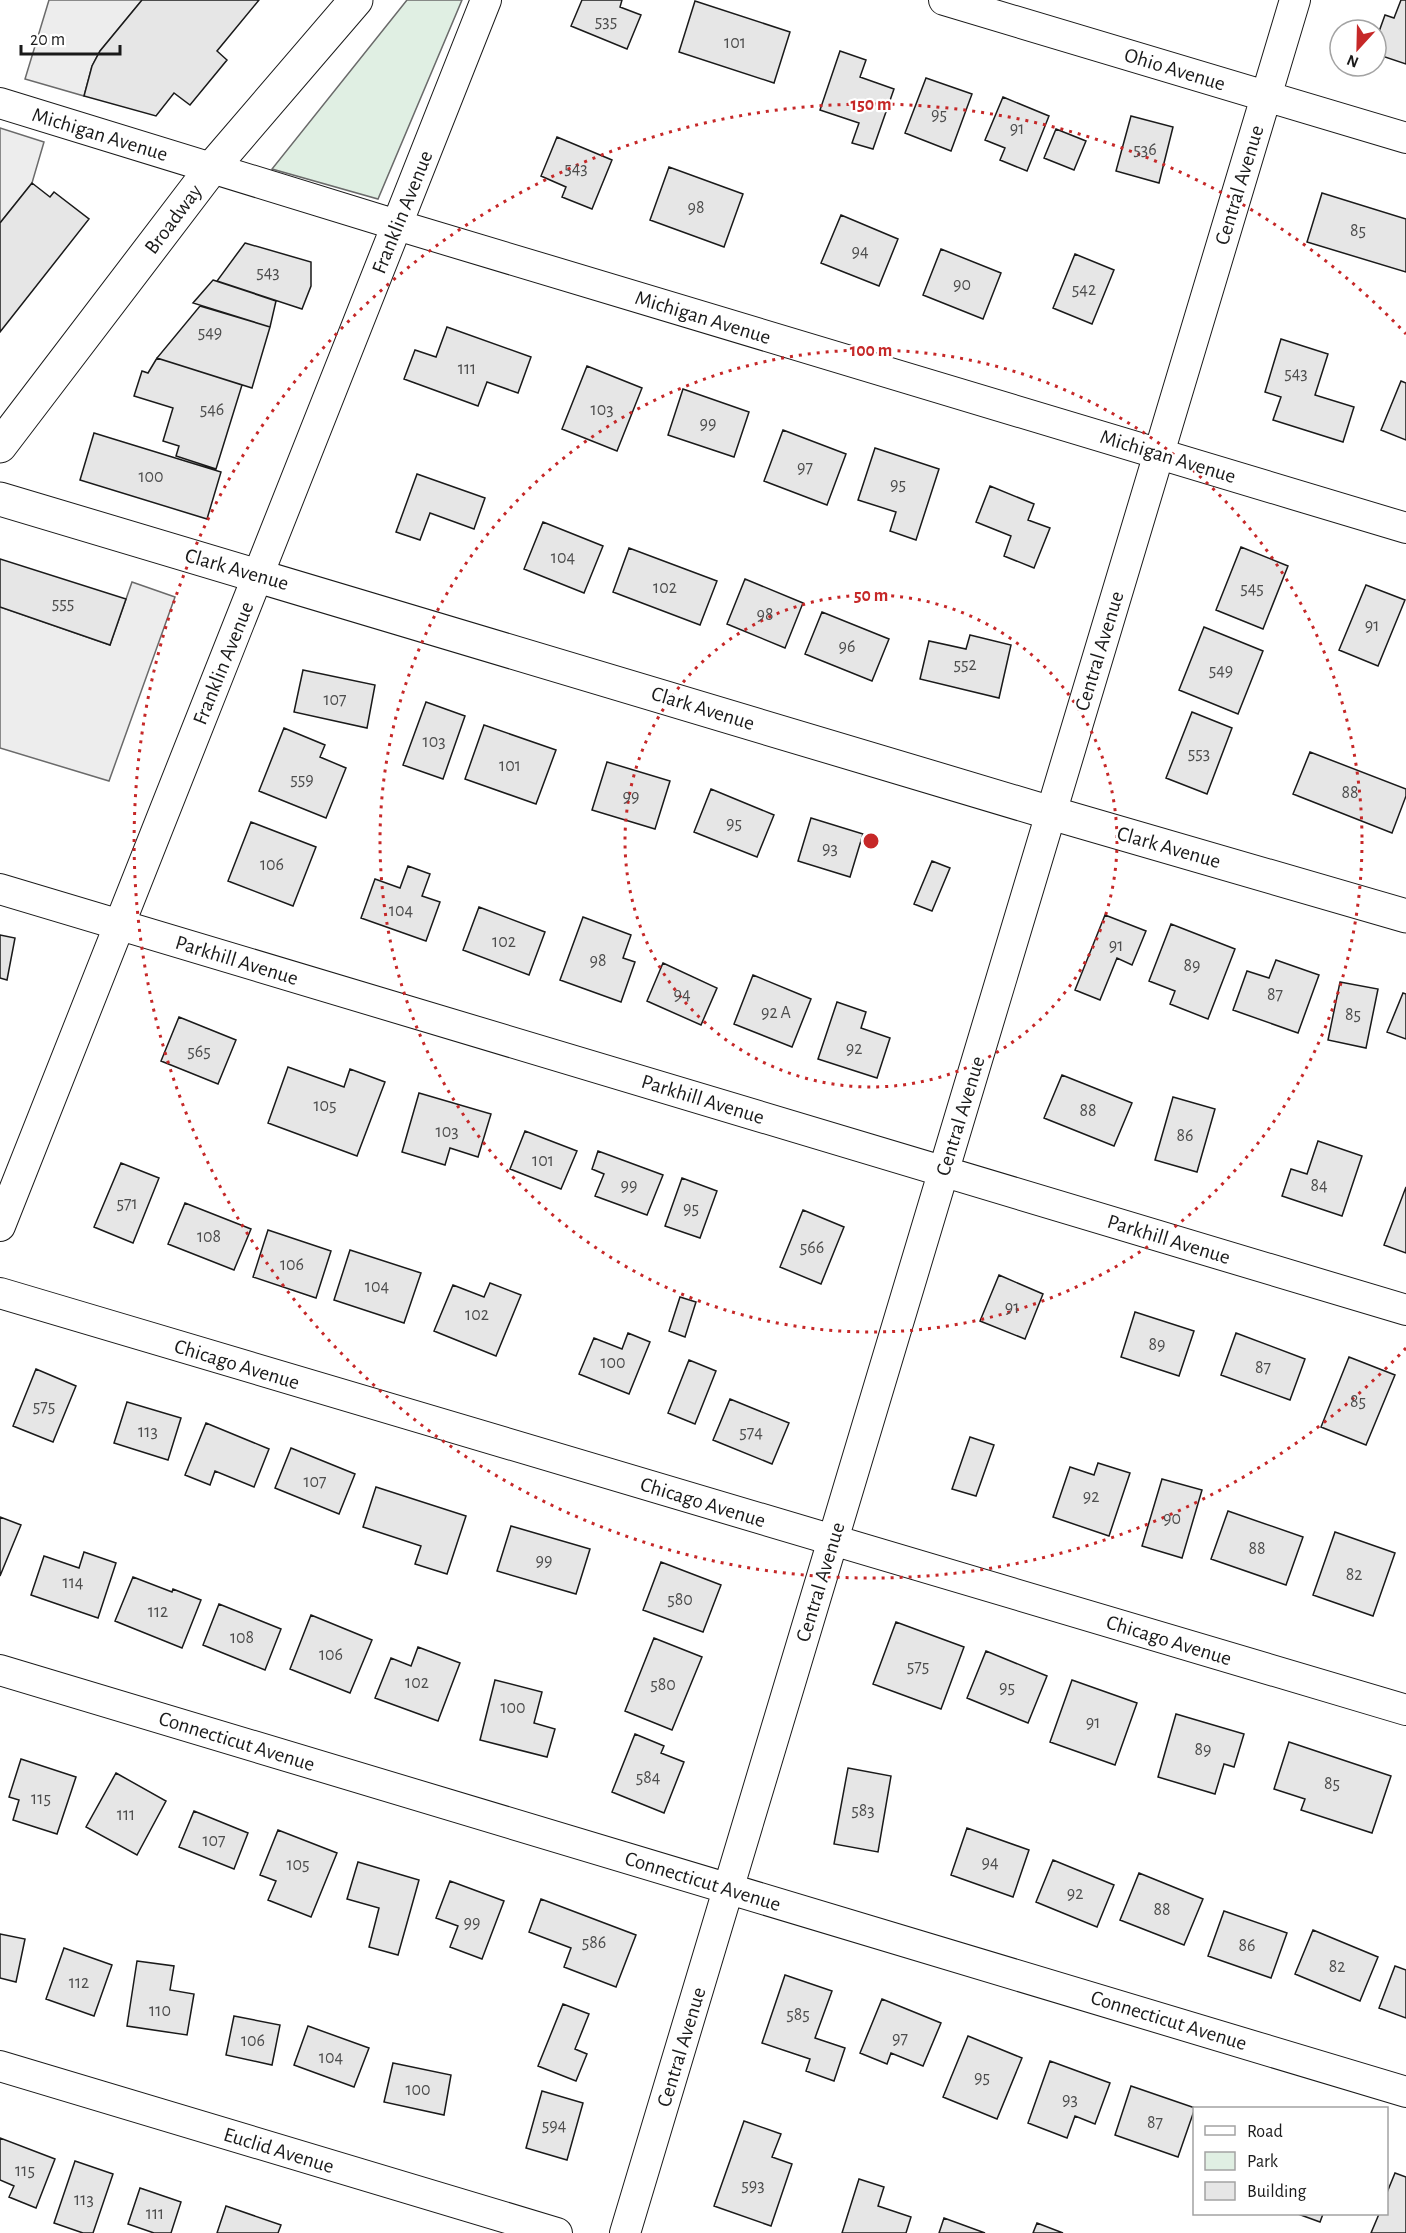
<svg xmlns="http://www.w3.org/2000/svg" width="1406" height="2233" viewBox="0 0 1406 2233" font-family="'Alegreya Sans',sans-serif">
<rect width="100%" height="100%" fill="#fff"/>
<path fill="#e0efe3" stroke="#6a6a6a" stroke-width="1.5" d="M 407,0 L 462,0 L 378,199 L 272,169 Z"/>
<path fill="#ededed" stroke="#6a6a6a" stroke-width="1.5" d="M 49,0 L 142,0 L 100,51 L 92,66 L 84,96 L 25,79 Z
M 0,128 L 44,142 L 32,183 L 0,223 Z
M 132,582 L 175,597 L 109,781 L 0,748 L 0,607 L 110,645 Z"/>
<path fill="#e6e6e6" stroke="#1a1a1a" stroke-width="1.5" d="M 142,0 L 259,0 L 217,51 L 227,60 L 190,105 L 174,93 L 156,116 L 84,96 L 92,66 L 100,51 Z
M 582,0 L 622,0 L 620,7 L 641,15 L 627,49 L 571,26 Z
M 1401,0 L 1406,0 L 1406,64 L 1376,54 L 1376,40 L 1385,15 L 1394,18 Z
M 695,1 L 790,32 L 774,83 L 679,52 Z
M 840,51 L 866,60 L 860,77 L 894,89 L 873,149 L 852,143 L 859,123 L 820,110 Z
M 926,78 L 972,94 L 951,151 L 905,133 Z
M 1003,97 L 1049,116 L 1027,171 L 1000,160 L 1005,148 L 985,140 Z
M 1131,116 L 1173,127 L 1159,183 L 1116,171 Z
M 1056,129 L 1086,141 L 1074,170 L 1044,158 Z
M 557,137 L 612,160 L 592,209 L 562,197 L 566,187 L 541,176 Z
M 669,167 L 743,194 L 724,247 L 650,220 Z
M 32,183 L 50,197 L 54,192 L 89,219 L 0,332 L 0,223 Z
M 1322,193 L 1406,219 L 1406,272 L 1307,242 Z
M 841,215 L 898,239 L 879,286 L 821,263 Z
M 245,243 L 311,262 L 311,286 L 302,309 L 217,281 Z
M 941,249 L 1001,273 L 983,319 L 923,295 Z
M 1075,254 L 1114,270 L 1092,324 L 1053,308 Z
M 213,280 L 276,301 L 270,327 L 193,303 Z
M 200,306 L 270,327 L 252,388 L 157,358 Z
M 447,327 L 531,357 L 518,393 L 487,382 L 478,406 L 404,379 L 415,350 L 436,357 Z
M 1281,339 L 1328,354 L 1315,395 L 1354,407 L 1343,442 L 1273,420 L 1281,397 L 1265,392 Z
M 157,358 L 242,385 L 216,469 L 176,456 L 179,446 L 163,441 L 173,408 L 134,396 L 142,371 L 148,373 Z
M 587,366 L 642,388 L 617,451 L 562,429 Z
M 1401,381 L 1406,383 L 1406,440 L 1381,430 Z
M 683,389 L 749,412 L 734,457 L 668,435 Z
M 783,430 L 846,454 L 827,505 L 764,481 Z
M 94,433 L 221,472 L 207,519 L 80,480 Z
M 875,448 L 939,469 L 916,540 L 890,531 L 896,512 L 858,500 Z
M 417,474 L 485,498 L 474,529 L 430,513 L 420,540 L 396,532 Z
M 990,486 L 1034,504 L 1028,520 L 1050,528 L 1034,568 L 1004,556 L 1011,536 L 976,522 Z
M 543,522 L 603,546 L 584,593 L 524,569 Z
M 1241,547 L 1288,566 L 1263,629 L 1216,610 Z
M 629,548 L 717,581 L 700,625 L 613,592 Z
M 0,559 L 126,599 L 110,645 L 0,607 Z
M 745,579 L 803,603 L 785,648 L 727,624 Z
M 1366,585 L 1405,600 L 1378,666 L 1339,650 Z
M 822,612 L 889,639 L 872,681 L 805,654 Z
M 1204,627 L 1263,651 L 1238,714 L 1179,690 Z
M 970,635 L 1011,645 L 999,698 L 920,679 L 929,641 L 966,649 Z
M 303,670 L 375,685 L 367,728 L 294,712 Z
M 426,702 L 465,716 L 443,779 L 403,765 Z
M 1192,712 L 1232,728 L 1207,794 L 1166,778 Z
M 484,725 L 556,750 L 536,804 L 465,779 Z
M 284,728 L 325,745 L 320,757 L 346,768 L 326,818 L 259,791 Z
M 1310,752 L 1406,789 L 1406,796 L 1392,833 L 1293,794 Z
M 607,762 L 670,781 L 655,829 L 592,810 Z
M 711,789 L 774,815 L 757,857 L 694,832 Z
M 811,818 L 863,834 L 850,877 L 798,861 Z
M 251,822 L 316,847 L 293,906 L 228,881 Z
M 932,861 L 950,868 L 932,911 L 914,904 Z
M 408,866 L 430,874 L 422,896 L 440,902 L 426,941 L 361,918 L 375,879 L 400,888 Z
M 479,907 L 545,932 L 529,975 L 463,950 Z
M 1105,915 L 1146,931 L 1132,965 L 1117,958 L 1100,1000 L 1075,990 Z
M 583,917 L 631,935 L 623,958 L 635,962 L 621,1002 L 560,980 Z
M 1171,924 L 1235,949 L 1208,1019 L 1170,1004 L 1175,991 L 1149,981 Z
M 0,935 L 15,938 L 7,980 L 0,978 Z
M 1276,960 L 1319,975 L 1298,1033 L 1233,1010 L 1247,971 L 1269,978 Z
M 663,963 L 717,988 L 701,1025 L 647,1001 Z
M 753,975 L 811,999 L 792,1047 L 734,1024 Z
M 1340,982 L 1378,989 L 1366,1048 L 1328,1040 Z
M 1403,993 L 1406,994 L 1406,1039 L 1387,1032 Z
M 837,1002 L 866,1012 L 861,1028 L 890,1038 L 877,1078 L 818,1059 Z
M 179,1017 L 236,1040 L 218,1084 L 161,1061 Z
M 288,1067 L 344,1087 L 350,1069 L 385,1082 L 357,1156 L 268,1123 Z
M 1062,1075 L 1132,1103 L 1114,1146 L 1044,1118 Z
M 419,1093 L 491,1114 L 478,1157 L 450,1148 L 445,1165 L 402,1152 Z
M 1173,1097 L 1215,1109 L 1197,1172 L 1155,1160 Z
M 525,1131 L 577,1151 L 561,1189 L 510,1169 Z
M 1318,1141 L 1362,1156 L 1342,1216 L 1282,1196 L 1291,1169 L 1307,1174 Z
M 598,1151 L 663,1175 L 647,1215 L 595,1196 L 604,1174 L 592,1169 Z
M 121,1163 L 159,1178 L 133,1243 L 94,1227 Z
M 682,1178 L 717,1191 L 700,1238 L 665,1226 Z
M 1406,1187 L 1406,1253 L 1384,1245 Z
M 185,1203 L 251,1229 L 234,1270 L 168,1244 Z
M 803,1210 L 844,1227 L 821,1284 L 780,1267 Z
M 268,1230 L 331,1251 L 316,1298 L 253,1277 Z
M 350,1250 L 421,1273 L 404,1323 L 334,1300 Z
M 999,1275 L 1043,1294 L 1025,1339 L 980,1321 Z
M 490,1283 L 521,1295 L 496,1356 L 434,1331 L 453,1285 L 484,1297 Z
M 680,1297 L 696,1302 L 685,1337 L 669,1331 Z
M 1135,1312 L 1194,1331 L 1179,1376 L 1121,1357 Z
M 628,1333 L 650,1342 L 629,1394 L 579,1374 L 594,1338 L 622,1349 Z
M 1236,1333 L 1305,1359 L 1290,1400 L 1221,1375 Z
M 1349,1357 L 1395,1375 L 1366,1445 L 1321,1427 Z
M 689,1360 L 716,1371 L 695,1424 L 668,1413 Z
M 36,1369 L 76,1386 L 53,1442 L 13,1426 Z
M 730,1399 L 789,1423 L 772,1464 L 713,1440 Z
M 127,1402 L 181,1418 L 168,1460 L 114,1443 Z
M 206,1423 L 269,1449 L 254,1487 L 215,1471 L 210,1485 L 185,1475 Z
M 970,1437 L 994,1445 L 976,1496 L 952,1489 Z
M 291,1448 L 355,1474 L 339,1514 L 275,1488 Z
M 1098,1463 L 1130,1473 L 1109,1536 L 1053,1517 L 1070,1467 L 1094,1475 Z
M 1162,1479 L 1202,1490 L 1182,1558 L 1142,1546 Z
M 376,1487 L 466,1516 L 447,1574 L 415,1564 L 421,1546 L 363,1527 Z
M 1228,1511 L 1303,1537 L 1286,1585 L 1211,1559 Z
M 0,1517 L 21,1525 L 0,1576 Z
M 511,1526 L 590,1549 L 576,1594 L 497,1571 Z
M 1335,1532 L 1395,1553 L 1373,1616 L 1313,1595 Z
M 84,1552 L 116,1563 L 98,1618 L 31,1595 L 44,1556 L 79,1568 Z
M 661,1562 L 721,1585 L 703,1632 L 643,1610 Z
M 133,1577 L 172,1592 L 173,1589 L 201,1600 L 182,1648 L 115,1621 Z
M 219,1604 L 281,1629 L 265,1670 L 203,1645 Z
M 311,1615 L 372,1640 L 350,1693 L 290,1669 Z
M 896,1622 L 964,1647 L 941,1709 L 873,1684 Z
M 654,1638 L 702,1657 L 672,1730 L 625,1711 Z
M 418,1647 L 460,1663 L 438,1721 L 375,1698 L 391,1658 L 411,1666 Z
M 986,1651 L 1047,1676 L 1028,1723 L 967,1698 Z
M 495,1680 L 542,1692 L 534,1723 L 555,1729 L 547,1757 L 480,1740 Z
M 1072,1680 L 1137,1703 L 1115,1765 L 1050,1742 Z
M 1176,1714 L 1244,1734 L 1234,1767 L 1224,1764 L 1215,1794 L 1158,1777 Z
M 635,1734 L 664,1746 L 661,1753 L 684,1762 L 664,1813 L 612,1792 Z
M 1289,1742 L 1391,1776 L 1372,1833 L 1301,1810 L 1305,1799 L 1274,1789 Z
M 21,1759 L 76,1777 L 57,1834 L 13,1820 L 19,1800 L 9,1797 Z
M 848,1768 L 891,1776 L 878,1852 L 834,1844 Z
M 116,1773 L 166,1801 L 137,1855 L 86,1827 Z
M 194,1811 L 248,1833 L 234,1869 L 179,1847 Z
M 967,1828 L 1029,1850 L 1013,1897 L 951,1875 Z
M 278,1830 L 337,1853 L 311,1917 L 268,1900 L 276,1881 L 260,1875 Z
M 1053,1860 L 1114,1885 L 1097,1927 L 1036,1902 Z
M 358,1862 L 419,1880 L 398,1955 L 369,1947 L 379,1908 L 347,1899 Z
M 1139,1873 L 1203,1899 L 1184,1945 L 1120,1920 Z
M 450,1881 L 504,1901 L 482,1959 L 450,1947 L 458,1926 L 436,1918 Z
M 541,1899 L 636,1935 L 616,1987 L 564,1967 L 571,1948 L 529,1932 Z
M 1224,1911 L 1287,1933 L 1271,1978 L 1208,1956 Z
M 1313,1930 L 1378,1957 L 1360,2001 L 1295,1974 Z
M 0,1934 L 25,1939 L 16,1982 L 0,1978 Z
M 64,1948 L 112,1965 L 94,2016 L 46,1999 Z
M 137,1961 L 174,1966 L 170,1990 L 194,1994 L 187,2035 L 127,2026 Z
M 1395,1966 L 1406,1970 L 1406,2018 L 1379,2008 Z
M 785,1975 L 832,1991 L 815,2038 L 845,2048 L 834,2081 L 806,2071 L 810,2059 L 762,2043 Z
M 882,1999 L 941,2023 L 923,2066 L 891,2053 L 887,2064 L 860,2053 Z
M 563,2004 L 589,2014 L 575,2049 L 587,2054 L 576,2081 L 538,2066 Z
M 234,2016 L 280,2025 L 272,2065 L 226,2055 Z
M 308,2026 L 369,2048 L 354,2087 L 294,2065 Z
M 968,2036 L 1022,2058 L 997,2119 L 943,2097 Z
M 1050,2061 L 1110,2083 L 1095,2124 L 1075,2116 L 1067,2138 L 1028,2123 Z
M 393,2063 L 451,2075 L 444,2115 L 384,2102 Z
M 1131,2086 L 1195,2108 L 1178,2157 L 1115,2135 Z
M 542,2091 L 583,2103 L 567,2160 L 526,2148 Z
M 744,2121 L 781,2134 L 772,2157 L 792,2164 L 771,2226 L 714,2206 Z
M 0,2138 L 55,2159 L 36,2208 L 9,2197 L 14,2186 L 0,2180 Z
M 75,2161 L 113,2174 L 93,2233 L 83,2233 L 54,2223 Z
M 1395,2173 L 1406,2177 L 1406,2233 L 1371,2233 L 1379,2214 L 1386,2214 L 1386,2195 Z
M 859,2179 L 884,2187 L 878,2206 L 911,2217 L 906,2233 L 842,2233 Z
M 140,2188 L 181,2202 L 171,2233 L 154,2233 L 128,2224 Z
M 226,2206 L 281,2225 L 278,2233 L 217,2233 Z
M 1298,2214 L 1323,2214 L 1320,2222 Z
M 944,2218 L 985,2233 L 939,2233 Z
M 1037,2223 L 1063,2233 L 1033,2233 Z"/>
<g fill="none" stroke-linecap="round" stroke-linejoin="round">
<g stroke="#1a1a1a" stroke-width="32">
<path id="street" d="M 944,0 L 1406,138
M 0,103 L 397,225 L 1406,528
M 0,889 L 1406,1310
M 0,1226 L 486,0
M 0,1293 L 1406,1710
M 0,1670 L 1406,2092
M 0,2066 L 557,2233
M 625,2233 L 1295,0"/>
</g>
<g stroke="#1a1a1a" stroke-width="35">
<path id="secondary" d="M 0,446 L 211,169 L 356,0
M 0,499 L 1051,813 L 1406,916"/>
</g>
<use href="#street" stroke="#fff" stroke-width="30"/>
<use href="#secondary" stroke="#fff" stroke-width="33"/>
</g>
<g fill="none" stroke="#c62828" stroke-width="3" stroke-dasharray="3 6">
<circle cx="871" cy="841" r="246"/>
<circle cx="871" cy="841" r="491"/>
<path d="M1406 1348A737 737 0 1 1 1406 334"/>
</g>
<g text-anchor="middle" stroke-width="4.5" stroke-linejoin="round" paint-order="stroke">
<g font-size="18" fill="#4d4d4d">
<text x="606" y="27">535</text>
<text x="735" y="48">101</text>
<text x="939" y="120">95</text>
<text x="1017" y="134">91</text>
<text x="1145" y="155">536</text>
<text x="576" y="174">543</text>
<text x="696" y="213">98</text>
<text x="1358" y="236">85</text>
<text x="860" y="257">94</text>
<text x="268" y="278">543</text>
<text x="962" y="290">90</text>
<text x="1084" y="295">542</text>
<text x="210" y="338">549</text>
<text x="467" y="374">111</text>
<text x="1296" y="379">543</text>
<text x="212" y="415">546</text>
<text x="602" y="415">103</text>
<text x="708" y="429">99</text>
<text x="805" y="473">97</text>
<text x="151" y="482">100</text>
<text x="898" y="490">95</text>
<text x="563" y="563">104</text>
<text x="665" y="593">102</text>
<text x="1252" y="594">545</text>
<text x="63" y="609">555</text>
<text x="765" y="620">98</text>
<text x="1372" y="631">91</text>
<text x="847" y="652">96</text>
<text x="965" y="670">552</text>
<text x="1221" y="676">549</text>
<text x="335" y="705">107</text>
<text x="434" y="747">103</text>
<text x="1199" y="759">553</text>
<text x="510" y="771">101</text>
<text x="302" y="785">559</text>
<text x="1350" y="798">88</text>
<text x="631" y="802">99</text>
<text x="734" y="829">95</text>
<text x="830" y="854">93</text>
<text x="272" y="870">106</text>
<text x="401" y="916">104</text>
<text x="504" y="947">102</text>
<text x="1116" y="951">91</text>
<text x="598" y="966">98</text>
<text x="1192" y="971">89</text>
<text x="682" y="1000">94</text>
<text x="1275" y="1000">87</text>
<text x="776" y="1018">92 A</text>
<text x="1353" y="1020">85</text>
<text x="854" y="1054">92</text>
<text x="199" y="1057">565</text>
<text x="325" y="1111">105</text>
<text x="1088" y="1116">88</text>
<text x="447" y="1137">103</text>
<text x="1185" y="1141">86</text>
<text x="543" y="1166">101</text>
<text x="629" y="1191">99</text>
<text x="1319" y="1191">84</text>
<text x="127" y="1209">571</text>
<text x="691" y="1214">95</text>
<text x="209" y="1242">108</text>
<text x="812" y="1253">566</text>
<text x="292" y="1270">106</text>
<text x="377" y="1292">104</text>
<text x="1012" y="1313">91</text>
<text x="477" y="1320">102</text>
<text x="1157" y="1350">89</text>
<text x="613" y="1368">100</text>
<text x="1263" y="1373">87</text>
<text x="1358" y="1407">85</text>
<text x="44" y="1412">575</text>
<text x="148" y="1437">113</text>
<text x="751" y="1438">574</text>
<text x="315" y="1487">107</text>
<text x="1091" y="1502">92</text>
<text x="1172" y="1524">90</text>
<text x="1257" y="1554">88</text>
<text x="544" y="1566">99</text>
<text x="1354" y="1580">82</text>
<text x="73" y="1588">114</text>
<text x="680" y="1605">580</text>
<text x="158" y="1617">112</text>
<text x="242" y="1643">108</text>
<text x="331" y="1660">106</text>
<text x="918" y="1672">575</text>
<text x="417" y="1688">102</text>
<text x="663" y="1690">580</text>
<text x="1007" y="1693">95</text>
<text x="513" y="1713">100</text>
<text x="1093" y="1728">91</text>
<text x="1203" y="1755">89</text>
<text x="648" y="1783">584</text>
<text x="1332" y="1789">85</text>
<text x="41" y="1804">115</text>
<text x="863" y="1816">583</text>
<text x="126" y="1820">111</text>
<text x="214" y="1846">107</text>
<text x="990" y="1868">94</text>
<text x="298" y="1870">105</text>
<text x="1075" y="1899">92</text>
<text x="1162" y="1915">88</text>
<text x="472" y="1928">99</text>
<text x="594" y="1948">586</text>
<text x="1247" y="1951">86</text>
<text x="1337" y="1972">82</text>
<text x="79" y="1988">112</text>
<text x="160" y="2016">110</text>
<text x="798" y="2020">585</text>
<text x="900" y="2044">97</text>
<text x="253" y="2046">106</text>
<text x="331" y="2063">104</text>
<text x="982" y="2083">95</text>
<text x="418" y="2095">100</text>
<text x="1070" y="2105">93</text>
<text x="1155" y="2128">87</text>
<text x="554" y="2131">594</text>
<text x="25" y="2176">115</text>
<text x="753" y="2191">593</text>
<text x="84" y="2205">113</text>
<text x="155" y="2219">111</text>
</g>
<g font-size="21" fill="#1a1a1a" stroke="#fff">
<text transform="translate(1175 69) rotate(17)" y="7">Ohio Avenue</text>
<text transform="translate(100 134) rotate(17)" y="7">Michigan Avenue</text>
<text transform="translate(1239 185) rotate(-73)" y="7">Central Avenue</text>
<text transform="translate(402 212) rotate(-68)" y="7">Franklin Avenue</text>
<text transform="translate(173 219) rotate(-53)" y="7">Broadway</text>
<text transform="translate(703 317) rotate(17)" y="7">Michigan Avenue</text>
<text transform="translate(1168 456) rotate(17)" y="7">Michigan Avenue</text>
<text transform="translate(237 569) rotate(16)" y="7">Clark Avenue</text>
<text transform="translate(1099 651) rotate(-73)" y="7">Central Avenue</text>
<text transform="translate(223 663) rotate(-68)" y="7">Franklin Avenue</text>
<text transform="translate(703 708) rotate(17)" y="7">Clark Avenue</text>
<text transform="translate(1169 847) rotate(16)" y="7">Clark Avenue</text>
<text transform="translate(237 960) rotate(17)" y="7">Parkhill Avenue</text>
<text transform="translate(703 1099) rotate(17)" y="7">Parkhill Avenue</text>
<text transform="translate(960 1116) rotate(-73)" y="7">Central Avenue</text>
<text transform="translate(1169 1239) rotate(17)" y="7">Parkhill Avenue</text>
<text transform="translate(237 1364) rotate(17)" y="7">Chicago Avenue</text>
<text transform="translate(703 1502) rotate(17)" y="7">Chicago Avenue</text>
<text transform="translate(820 1582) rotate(-73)" y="7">Central Avenue</text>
<text transform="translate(1169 1640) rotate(17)" y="7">Chicago Avenue</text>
<text transform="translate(237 1741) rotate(17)" y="7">Connecticut Avenue</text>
<text transform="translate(703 1881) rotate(17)" y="7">Connecticut Avenue</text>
<text transform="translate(1169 2020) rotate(17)" y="7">Connecticut Avenue</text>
<text transform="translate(681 2047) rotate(-73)" y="7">Central Avenue</text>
<text transform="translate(279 2150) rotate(17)" y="7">Euclid Avenue</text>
</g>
</g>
<circle cx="871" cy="841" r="9" fill="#c62828" stroke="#fff" stroke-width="3"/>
<g font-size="18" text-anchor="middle" font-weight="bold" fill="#c62828" stroke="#fff" stroke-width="4.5" stroke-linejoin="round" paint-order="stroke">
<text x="871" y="110">150 m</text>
<text x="871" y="356">100 m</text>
<text x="871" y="601">50 m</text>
</g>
<rect x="1193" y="2107" width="195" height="108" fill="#ffffff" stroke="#a3a3a3" stroke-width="1.5"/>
<rect x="1205" y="2126" width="30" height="9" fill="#ffffff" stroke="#a3a3a3" stroke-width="1.5"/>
<text x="1247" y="2137" font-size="18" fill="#1a1a1a">Road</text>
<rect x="1205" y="2152" width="30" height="18" fill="#e0efe3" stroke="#a3a3a3" stroke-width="1.5"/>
<text x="1247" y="2167" font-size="18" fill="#1a1a1a">Park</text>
<rect x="1205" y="2182" width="30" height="18" fill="#e6e6e6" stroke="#a3a3a3" stroke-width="1.5"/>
<text x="1247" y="2197" font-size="18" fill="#1a1a1a">Building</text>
<g transform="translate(1358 48) rotate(202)"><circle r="28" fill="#ffffff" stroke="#a3a3a3" stroke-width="1.5"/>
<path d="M0-4.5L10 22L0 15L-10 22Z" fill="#c62828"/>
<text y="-9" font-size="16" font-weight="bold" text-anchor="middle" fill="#1a1a1a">N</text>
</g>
<path d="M21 45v9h99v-9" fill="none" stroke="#1a1a1a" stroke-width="3"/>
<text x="30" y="45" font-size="18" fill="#1a1a1a" stroke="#ffffff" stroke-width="4.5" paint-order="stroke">20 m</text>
</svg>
